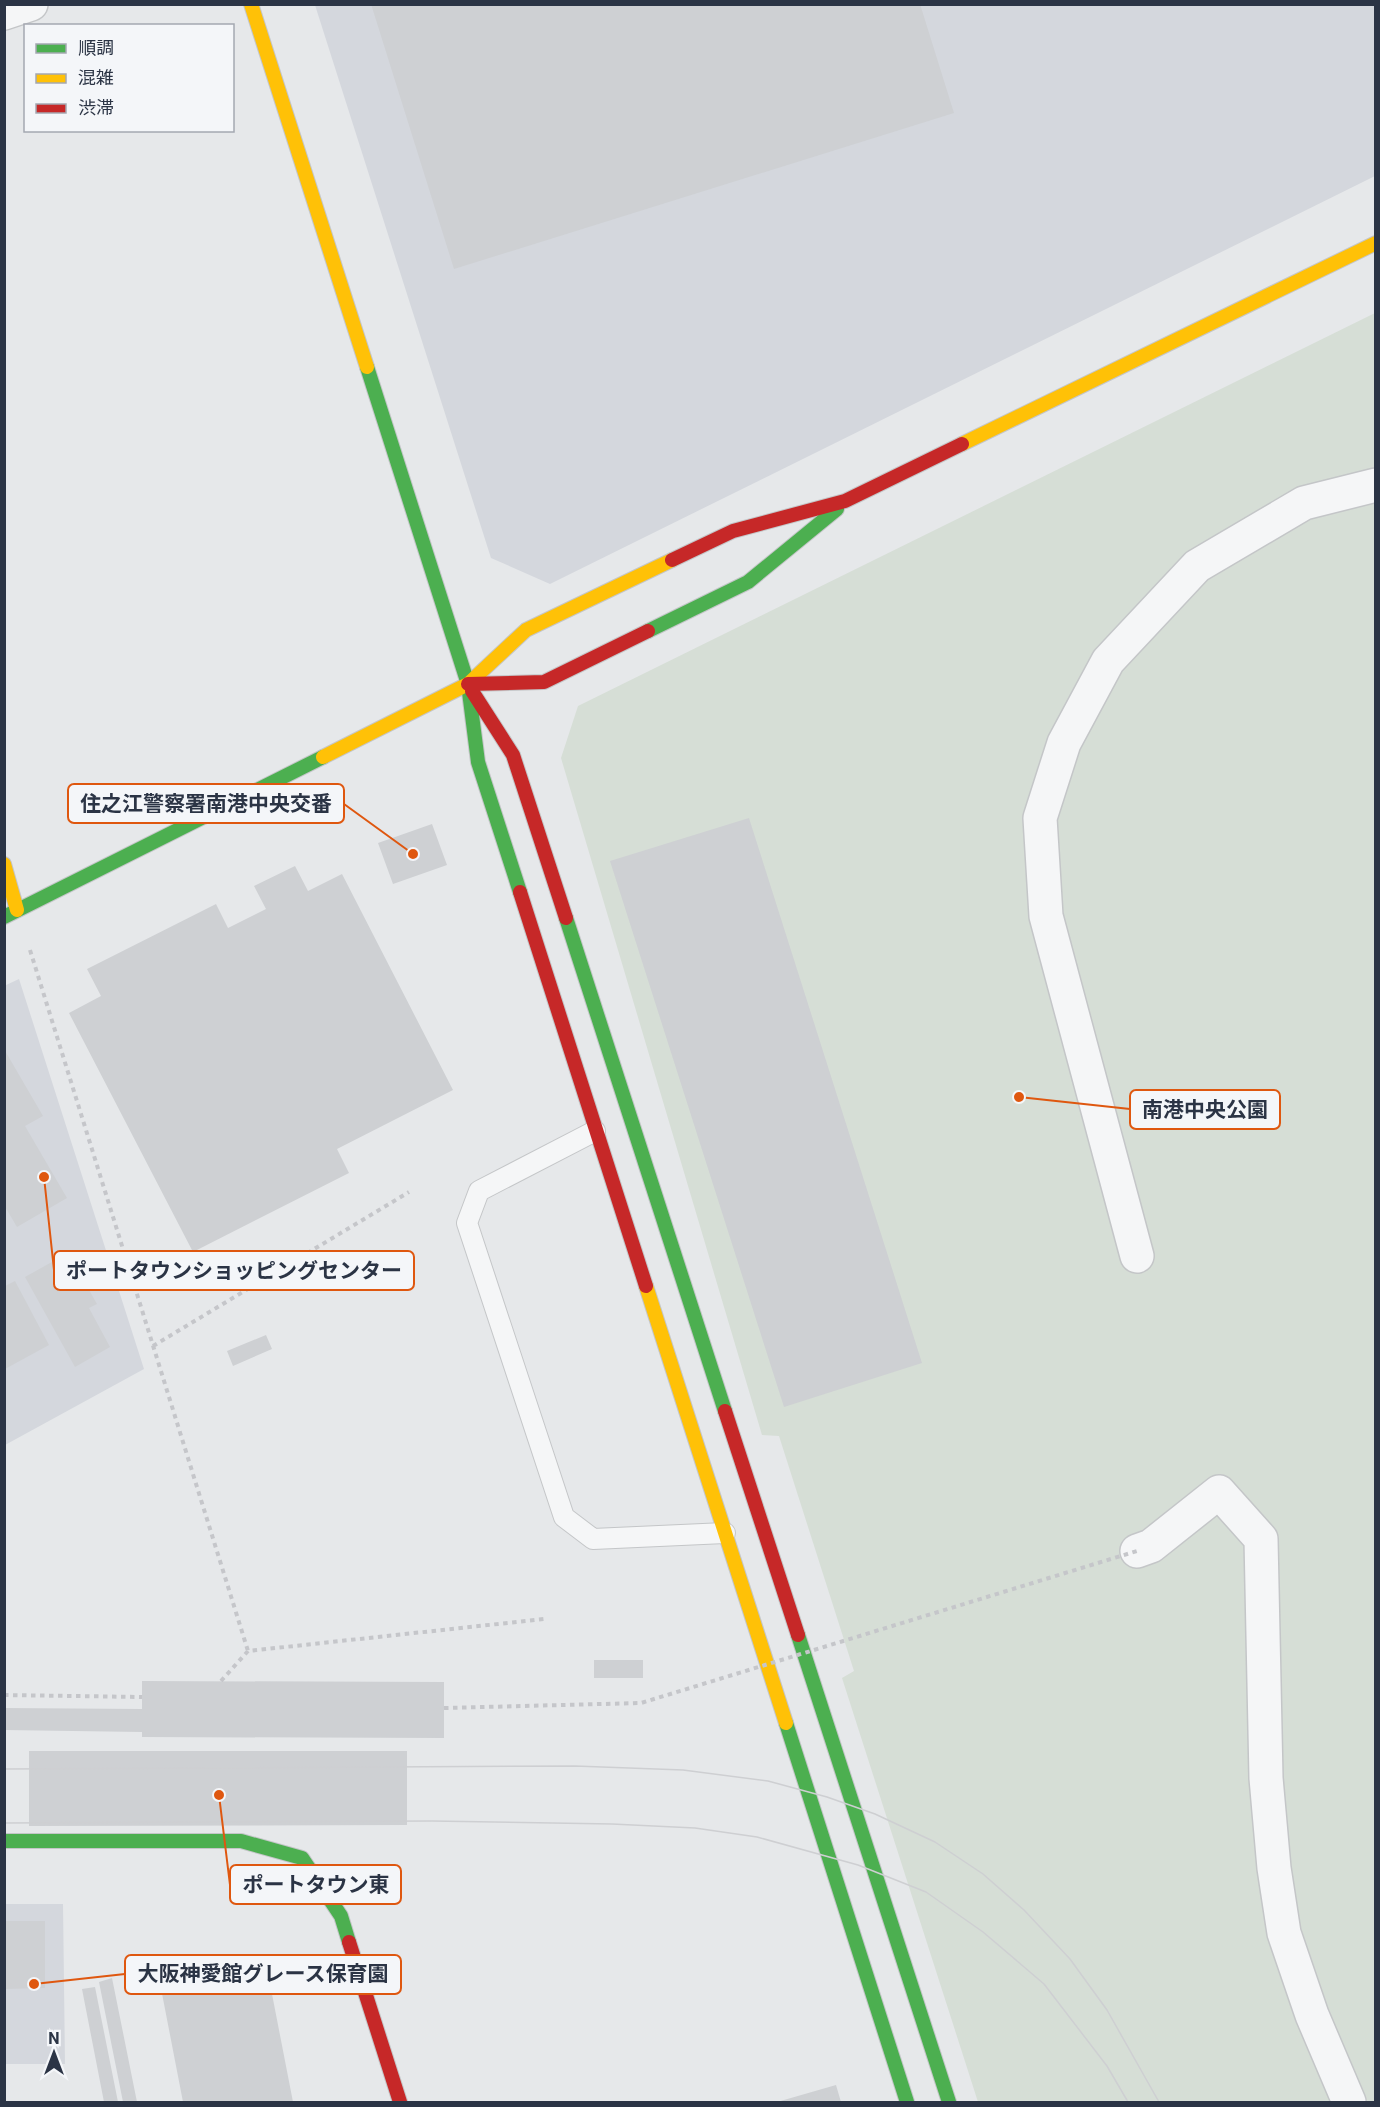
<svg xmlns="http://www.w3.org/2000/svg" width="1380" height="2107" viewBox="0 0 1380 2107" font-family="Roboto,'Noto Sans JP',sans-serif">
<rect width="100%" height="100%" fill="#e6e8ea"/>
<path fill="#d4d7dd" d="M 315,5 L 1375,5 L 1375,176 L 550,584 L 491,558 Z
M 19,979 L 144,1369 L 5,1445 L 4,986 Z
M 4,1904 L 63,1904 L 65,2064 L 5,2064 Z"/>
<path fill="#d6ded6" d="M 1375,313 L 1375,2102 L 978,2102 L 842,1678 L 854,1671 L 779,1436 L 762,1435 L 561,758 L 578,706 Z"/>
<path fill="#ced0d3" d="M 371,4 L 920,4 L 954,113 L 454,269 Z
M 749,818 L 922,1363 L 784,1407 L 610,861 Z
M 432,824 L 447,865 L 393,884 L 378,843 Z
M 295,866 L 308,891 L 342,874 L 453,1090 L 337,1149 L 349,1173 L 193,1252 L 69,1013 L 101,996 L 87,969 L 216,904 L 228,928 L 266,909 L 254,886 Z
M 4,1049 L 43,1116 L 25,1126 L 67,1198 L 17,1227 L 4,1205 Z
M 68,1253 L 97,1304 L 89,1308 L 110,1347 L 75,1367 L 25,1277 Z
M 15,1281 L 49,1345 L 5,1369 L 5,1286 Z
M 266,1335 L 272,1349 L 233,1366 L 227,1351 Z
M 594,1660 L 643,1660 L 643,1678 L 594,1678 Z
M 142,1681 L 444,1682 L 444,1738 L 142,1737 L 142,1732 L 4,1730 L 4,1708 L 142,1709 Z
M 29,1751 L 407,1751 L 407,1825 L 29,1826 Z
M 4,1921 L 45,1921 L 45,1988 L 4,1989 Z
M 265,1958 L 293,2102 L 183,2102 L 159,1978 Z
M 112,1978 L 137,2102 L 123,2102 L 99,1982 Z
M 95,1987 L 118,2102 L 104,2102 L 82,1989 Z
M 836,2085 L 841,2102 L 777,2102 Z"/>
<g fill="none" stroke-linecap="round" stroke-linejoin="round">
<g stroke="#c4c6c8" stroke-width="22">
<path id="lane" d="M 595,1131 L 479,1191 L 467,1223 L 564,1517 L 593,1539 L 725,1533"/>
</g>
<g stroke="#c4c6c8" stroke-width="36">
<path id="street" d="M 4,13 L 31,4
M 1137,1256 L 1046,916 L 1040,818 L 1064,743 L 1108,661 L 1197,566 L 1304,503 L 1376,485
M 1137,1551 L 1151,1546 L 1219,1492 L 1261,1539 L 1266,1778 L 1274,1868 L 1284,1933 L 1312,2015 L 1349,2102"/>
</g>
<g stroke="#c4c6c8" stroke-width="16">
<path id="fast" d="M 367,367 L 468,684 L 478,762 L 520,892
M 648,631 L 748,582 L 837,509
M 4,917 L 323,757
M 566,918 L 725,1411
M 798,1635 L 949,2102
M 786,1723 L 907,2102
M 4,1841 L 241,1841 L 302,1858 L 341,1916 L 349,1942"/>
</g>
<g stroke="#c4c6c8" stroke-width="16">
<path id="slow" d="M 251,4 L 367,367
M 962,444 L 1376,243
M 323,757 L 468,684 L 526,630 L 672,560
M 4,864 L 17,910
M 646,1286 L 786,1723"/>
</g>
<g stroke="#c4c6c8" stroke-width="16">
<path id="jam" d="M 672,560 L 733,531 L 845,501 L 962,444
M 468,684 L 544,682 L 648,631
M 472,691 L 513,755 L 566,918
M 520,892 L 646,1286
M 725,1411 L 798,1635
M 349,1942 L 400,2102"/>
</g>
<path stroke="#c5c6ca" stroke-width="4" stroke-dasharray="4.5 4.5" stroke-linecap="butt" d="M 30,950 L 248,1651
M 153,1346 L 409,1192
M 221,1681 L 248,1651 L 544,1619
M 4,1695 L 142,1697"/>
<use href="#lane" stroke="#f5f6f7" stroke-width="20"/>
<use href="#street" stroke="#f5f6f7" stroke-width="33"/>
<use href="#fast" stroke="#4caf50" stroke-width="14"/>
<use href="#slow" stroke="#ffc107" stroke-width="14"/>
<use href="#jam" stroke="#c62828" stroke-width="14"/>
<path stroke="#cecfd2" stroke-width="1.5" d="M 4,1769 L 575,1766 L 683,1770 L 768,1781 L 827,1797 L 875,1814 L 935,1842 L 983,1874 L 1024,1910 L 1070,1959 L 1107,2010 L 1159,2102
M 4,1823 L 432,1821 L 612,1824 L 695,1828 L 757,1837 L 858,1865 L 926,1892 L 983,1932 L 1044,1984 L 1107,2066 L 1128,2102"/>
<path stroke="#c5c6ca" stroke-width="4" stroke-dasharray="4.5 4.5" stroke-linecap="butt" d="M 444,1708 L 641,1703 L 1137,1551"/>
</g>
<path fill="none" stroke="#df570f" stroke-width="2" d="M413 854L344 804M1019 1097L1130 1109M44 1177L54 1270M219 1795L230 1885M34 1984L125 1974"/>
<g fill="#df570f" stroke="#f4f6f9" stroke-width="2">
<circle cx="413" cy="854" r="6"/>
<circle cx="1019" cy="1097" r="6"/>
<circle cx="44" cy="1177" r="6"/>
<circle cx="219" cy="1795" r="6"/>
<circle cx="34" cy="1984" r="6"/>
</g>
<g fill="#f4f6f9" stroke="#df570f" stroke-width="2">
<rect x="68" y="784" width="276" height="39" rx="6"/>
<rect x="1130" y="1090" width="150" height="39" rx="6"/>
<rect x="54" y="1251" width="360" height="39" rx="6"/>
<rect x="230" y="1865" width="171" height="39" rx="6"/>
<rect x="125" y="1955" width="276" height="39" rx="6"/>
</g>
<g font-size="21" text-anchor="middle" font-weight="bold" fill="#2b3445">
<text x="206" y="811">住之江警察署南港中央交番</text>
<text x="1205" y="1117">南港中央公園</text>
<text x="234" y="1278">ポートタウンショッピングセンター</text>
<text x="316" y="1892">ポートタウン東</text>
<text x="263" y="1981">大阪神愛館グレース保育園</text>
</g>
<rect width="1380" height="2107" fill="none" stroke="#2b3445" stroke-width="12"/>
<rect x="24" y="24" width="210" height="108" fill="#f4f6f9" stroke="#a4a8b1" stroke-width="1.5"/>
<rect x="36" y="44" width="30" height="9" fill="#4caf50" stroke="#a4a8b1" stroke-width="1.5"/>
<text x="78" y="54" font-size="18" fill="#2b3445">順調</text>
<rect x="36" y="74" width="30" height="9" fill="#ffc107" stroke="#a4a8b1" stroke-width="1.5"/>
<text x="78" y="84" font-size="18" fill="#2b3445">混雑</text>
<rect x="36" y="104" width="30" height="9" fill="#c62828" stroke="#a4a8b1" stroke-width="1.5"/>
<text x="78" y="114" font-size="18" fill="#2b3445">渋滞</text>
<g transform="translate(54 2053)" stroke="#f4f6f9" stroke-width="4.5" paint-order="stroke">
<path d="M0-4.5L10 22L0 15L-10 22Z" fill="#2b3445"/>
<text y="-9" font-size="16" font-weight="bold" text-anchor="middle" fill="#2b3445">N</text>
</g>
</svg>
